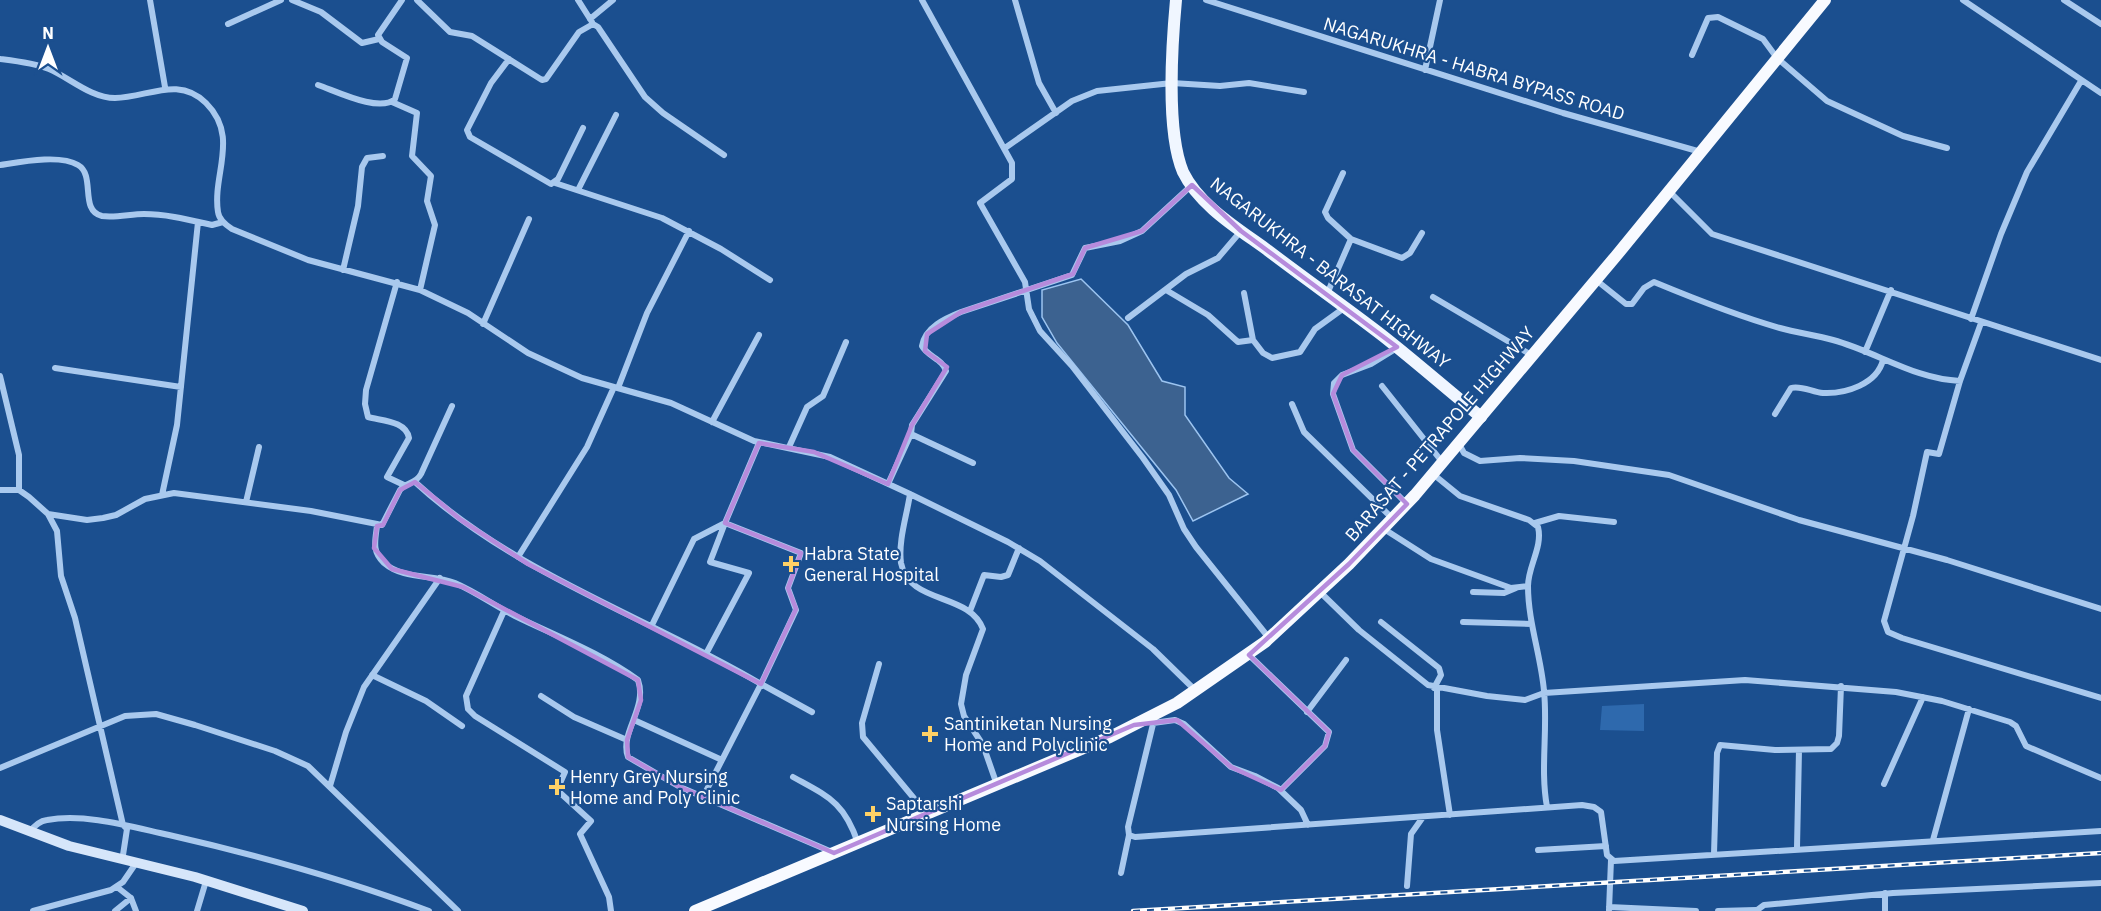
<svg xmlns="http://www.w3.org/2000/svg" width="2101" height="911" viewBox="0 0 2101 911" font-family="'IBM Plex Sans',sans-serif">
<rect width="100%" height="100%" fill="#1b4f8f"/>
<path fill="#2e69ad" d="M 1644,704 L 1644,731 L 1600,730 L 1602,706 Z"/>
<path fill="#3c6290" stroke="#9cc4f0" stroke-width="1.5" d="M 1081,279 L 1128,325 L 1162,381 L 1185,387 L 1185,415 L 1229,478 L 1248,494 L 1193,521 L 1176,490 L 1057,343 L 1042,317 L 1042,290 Z"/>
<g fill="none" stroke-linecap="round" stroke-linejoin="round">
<path stroke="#a9c9ee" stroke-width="6" d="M 150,0 L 165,87
M 292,0 L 321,12 L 362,43 L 379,39
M 417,0 L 450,32 L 472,36 L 542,80 L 546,79 L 579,32 L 593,24 L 598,27 L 645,97 L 663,113 L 724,155
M 578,0 L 592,22
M 922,0 L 1012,163 L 1012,179 L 980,203 L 1025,282 L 1029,309 L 1040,331 L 1072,366 L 1143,458 L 1169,495 L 1184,529 L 1196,547 L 1269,638
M 1015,0 L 1039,83 L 1056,113
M 1206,0 L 1563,113 L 1701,152
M 1963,0 L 2101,93
M 2064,0 L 2101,24
M 590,19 L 613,0
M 228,24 L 281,0
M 1692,55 L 1708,18 L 1718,17 L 1763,39 L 1777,58 L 1827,101 L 1903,136 L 1947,148
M 0,59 C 16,61 34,63 49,69 C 70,78 91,98 115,98 C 147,98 178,75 206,103 C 240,137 212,174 218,212 C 219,220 226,225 232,229 L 308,260 L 420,290 L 468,313 L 528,353 L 582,378 L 671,403 L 754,441 L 830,457 L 910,494 L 1008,542 L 1040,561 L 1153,649 L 1196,691
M 509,59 L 491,83 L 467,130 L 470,137 L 551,184 L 558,179 L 583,128
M 1425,70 L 1440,0
M 318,85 C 336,91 379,113 395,99 L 407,58 L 382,42 L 378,35 L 402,0
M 392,102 L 417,113 L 412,156 L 431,176 L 427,201 L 435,225 L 420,290
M 1005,148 L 1072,101 L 1097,91 L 1172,83 L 1220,86 L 1249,83 L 1304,92
M 0,165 C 20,162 60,154 78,165 C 96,175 79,211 102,216 C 115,218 131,214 144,214 C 167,214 190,220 212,225 L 223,222
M 555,183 L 662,218 L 721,249 L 770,280
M 578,190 L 616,115
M 1669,191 L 1712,234 L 2101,360
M 1351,239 L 1402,258 L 1410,253 L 1422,233
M 343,270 L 358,206 L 362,167 L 367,158 L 383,156
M 1596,280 L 1626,304 L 1632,304 L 1644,288 L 1654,282 C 1695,299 1737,316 1780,328 C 1797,333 1816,335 1833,340 C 1877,352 1914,379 1960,381
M 397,282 L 366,390 L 365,404 L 368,417 C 383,421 406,421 409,438 L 387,477 L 404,485
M 1166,290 L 1208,315 L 1238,342 L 1253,340 L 1263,353 L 1272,358 L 1300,352 L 1315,329 L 1344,308
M 1244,293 L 1253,340
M 1327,294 L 1351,239 L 1328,218 L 1325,212 L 1343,173
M 1433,297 L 1533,356
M 1128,318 L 1186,274 L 1218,258 L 1241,231
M 1971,319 L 2001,234 L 2027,172 L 2081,81
M 1981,323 L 1960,381 L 1939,454 L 1927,452 L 1913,516 L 1884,621 L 1888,632 L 1902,638 L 2101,698
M 483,324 L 529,219
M 1397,348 L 1371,364 L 1342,375 L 1334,383 L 1333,394 L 1353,450 L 1407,504
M 1865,352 L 1891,290
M 55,368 L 181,387
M 0,376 L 19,455 L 19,490
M 1382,386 L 1443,463
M 618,388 L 647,313 L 689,231
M 1292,404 L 1304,432 L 1393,519
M 1775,414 L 1791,388 C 1801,385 1812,392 1823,393 C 1846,394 1877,384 1883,360
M 712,422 L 759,335
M 1459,444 L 1464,453 L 1480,461 L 1520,458 L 1574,461 L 1669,475 L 1799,520 L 1947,560 L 2101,609
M 789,447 L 807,407 L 823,396 L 846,342
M 973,463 L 911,434 L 912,425 L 946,371 C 943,359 928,357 922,346 C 925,327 946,318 961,312 L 1072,275 L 1085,248 L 1120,241 L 1142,231 L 1192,185
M 1433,474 L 1460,496 L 1529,520 L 1538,527 C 1543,547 1528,566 1528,586 C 1528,622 1541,656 1544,691 C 1548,730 1540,769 1547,807
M 415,482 C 515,574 646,616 761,684 L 703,797
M 888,484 L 911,434
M 0,490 L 19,490 L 29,497 L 48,514 L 57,531 L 61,576 L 75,618 L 123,825 L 127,829 L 123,855
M 910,494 C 907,515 898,541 901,563 C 909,605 969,592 983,629 L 966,675 L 961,704 L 964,716 L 983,745 L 997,785
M 162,495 L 177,425 L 198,222
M 246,502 L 259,447
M 48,514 L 87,520 L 103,518 L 116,515 L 145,499 L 174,493 L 311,511 L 382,525 L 400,490 C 406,482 416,484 421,474 L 452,406
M 1535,523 L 1559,516 L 1614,522
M 377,526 C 375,541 372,552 384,563 C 404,580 432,574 455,583 C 476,592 495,606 515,616 C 556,636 601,653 638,680 C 648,708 619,733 628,757 L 680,787 L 832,852
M 1384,529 L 1431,559 L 1511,588 L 1528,586
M 518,557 L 587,447 L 614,387
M 1320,592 L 1359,630 L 1428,685 L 1487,696 L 1525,700 L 1544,693 L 1745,680 L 1896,692 L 1942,701 L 2010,722 L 2016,726 L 2026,746 L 2101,778
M 1473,592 L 1504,593 L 1516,588
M 504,611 L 466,696 L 468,709 L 475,716 L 565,772 L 557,790 L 591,821 L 580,834 L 609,897 L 611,911
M 970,611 L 984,575 L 1001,577 L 1008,575 L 1019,548
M 1381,622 L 1439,668 L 1441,675 L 1434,688
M 1463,622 L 1532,624
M 652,625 L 694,539 L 725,523 L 759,443
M 707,652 L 749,573 L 710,562 L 725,523 L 801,553 L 788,588 L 796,610 L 761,684 L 812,712
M 1249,655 L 1329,732 L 1325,746 L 1281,790
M 879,664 L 862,723 L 863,737 L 927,814
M 372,675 L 426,701 L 462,726
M 1437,688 L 1437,730 L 1450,815
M 541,696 L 574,717 L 627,740
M 1307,712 L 1346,660
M 1155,716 L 1128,827 L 1129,835 L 1135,837 L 1582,805 L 1594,807 L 1601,812 L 1607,855 L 1614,861 L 2101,831
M 634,720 L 722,760
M 1153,723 L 1175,720 L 1184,724 L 1231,767 L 1255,776 L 1278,788 L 1301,810 L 1308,825
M 0,768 L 125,716 L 156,714 L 195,725 L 275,751 L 308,766 L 458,911
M 793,777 C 829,797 844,802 858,843
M 1884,784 L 1923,697
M 330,786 L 346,732 L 364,687 L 440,578
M 29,832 C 35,826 39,821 47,820 C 86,813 132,827 169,835 C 257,855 344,879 429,911
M 1933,840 L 1969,709
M 1797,848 L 1799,750
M 1538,850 L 1606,846
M 1714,854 L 1717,753 L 1720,745 L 1775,750 L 1831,749 L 1837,743 L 1839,736 L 1841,686
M 1121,873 L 1129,835
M 1407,886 L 1411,834 L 1423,817
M 117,887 L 131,898 L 136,911
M 1885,893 L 1885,911
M 1609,907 L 1696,911
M 1609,910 L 1611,860
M 33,911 L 111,890 L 123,882 L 136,863
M 115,911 L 131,898
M 197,911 L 206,881
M 1718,911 L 1756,910
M 1756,911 L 1764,905 L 1893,893 L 2101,883"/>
<path stroke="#d6e6fa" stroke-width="10" d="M 0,820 L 69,846 L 195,877 L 303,911"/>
<path stroke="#f0f6ff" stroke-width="12" d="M 1176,0 C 1172,43 1166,132 1183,172 C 1199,205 1237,228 1266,249 C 1304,278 1344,306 1383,336 C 1416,362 1448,390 1481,417"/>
<path stroke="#f8faff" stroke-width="12" d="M 695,911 L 1110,737 L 1177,703 L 1265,642 L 1349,564 L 1415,495 L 1616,256 L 1825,0"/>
<g stroke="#fff" stroke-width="4.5">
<path id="rail" d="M 1133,911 L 2101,853"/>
</g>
<use href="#rail" stroke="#1b4f8f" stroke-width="2" stroke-dasharray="7" stroke-linecap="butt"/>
</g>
<path fill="none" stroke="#b68bdc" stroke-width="4.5" stroke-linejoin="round" d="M 1192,185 L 1241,231 L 1397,347 L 1342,375 L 1333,394 L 1353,450 L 1407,504 L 1349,564 L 1249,655 L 1329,732 L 1325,746 L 1281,790 L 1231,767 L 1177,720 L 1134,725 L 834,853 L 680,787 L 628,757 L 627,740 L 641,700 L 638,680 L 463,587 L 392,569 L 374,548 L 377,526 L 383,525 L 400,490 L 415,482 L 461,520 L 528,564 L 761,684 L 796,609 L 788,588 L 801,553 L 725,523 L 759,443 L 814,452 L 888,484 L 912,425 L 947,367 L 925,351 L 927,334 L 961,312 L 1073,274 L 1085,248 L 1142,231 Z"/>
<g fill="#ffd166" stroke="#1b4f8f" stroke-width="2">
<path d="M788 555h6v6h6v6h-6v6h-6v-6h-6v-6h6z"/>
<path d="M927 725h6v6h6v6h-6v6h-6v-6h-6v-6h6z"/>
<path d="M554 778h6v6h6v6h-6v6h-6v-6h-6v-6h6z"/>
<path d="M870 805h6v6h6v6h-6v6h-6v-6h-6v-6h6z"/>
</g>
<g text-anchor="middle" stroke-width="4.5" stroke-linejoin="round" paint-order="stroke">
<g font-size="18" fill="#fff" stroke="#1b4f8f">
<text transform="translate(1474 69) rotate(17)" y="6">NAGARUKHRA - HABRA BYPASS ROAD</text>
<text transform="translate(1330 273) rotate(38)" y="6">NAGARUKHRA - BARASAT HIGHWAY</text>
<text transform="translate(1440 434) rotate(-49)" y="6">BARASAT - PETRAPOLE HIGHWAY</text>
</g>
<g font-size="18" fill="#fff" stroke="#1b4f8f" text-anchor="start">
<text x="804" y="560">Habra State<tspan x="804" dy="21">General Hospital</tspan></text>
<text x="944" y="730">Santiniketan Nursing<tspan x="944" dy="21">Home and Polyclinic</tspan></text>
<text x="570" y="783">Henry Grey Nursing<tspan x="570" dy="21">Home and Poly Clinic</tspan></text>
<text x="886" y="810">Saptarshi<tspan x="886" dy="21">Nursing Home</tspan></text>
</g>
</g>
<g transform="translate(48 48)" stroke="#1b4f8f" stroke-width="4.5" paint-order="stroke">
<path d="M0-4.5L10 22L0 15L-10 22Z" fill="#ffffff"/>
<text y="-9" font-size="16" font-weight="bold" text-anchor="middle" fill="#ffffff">N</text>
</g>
</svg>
